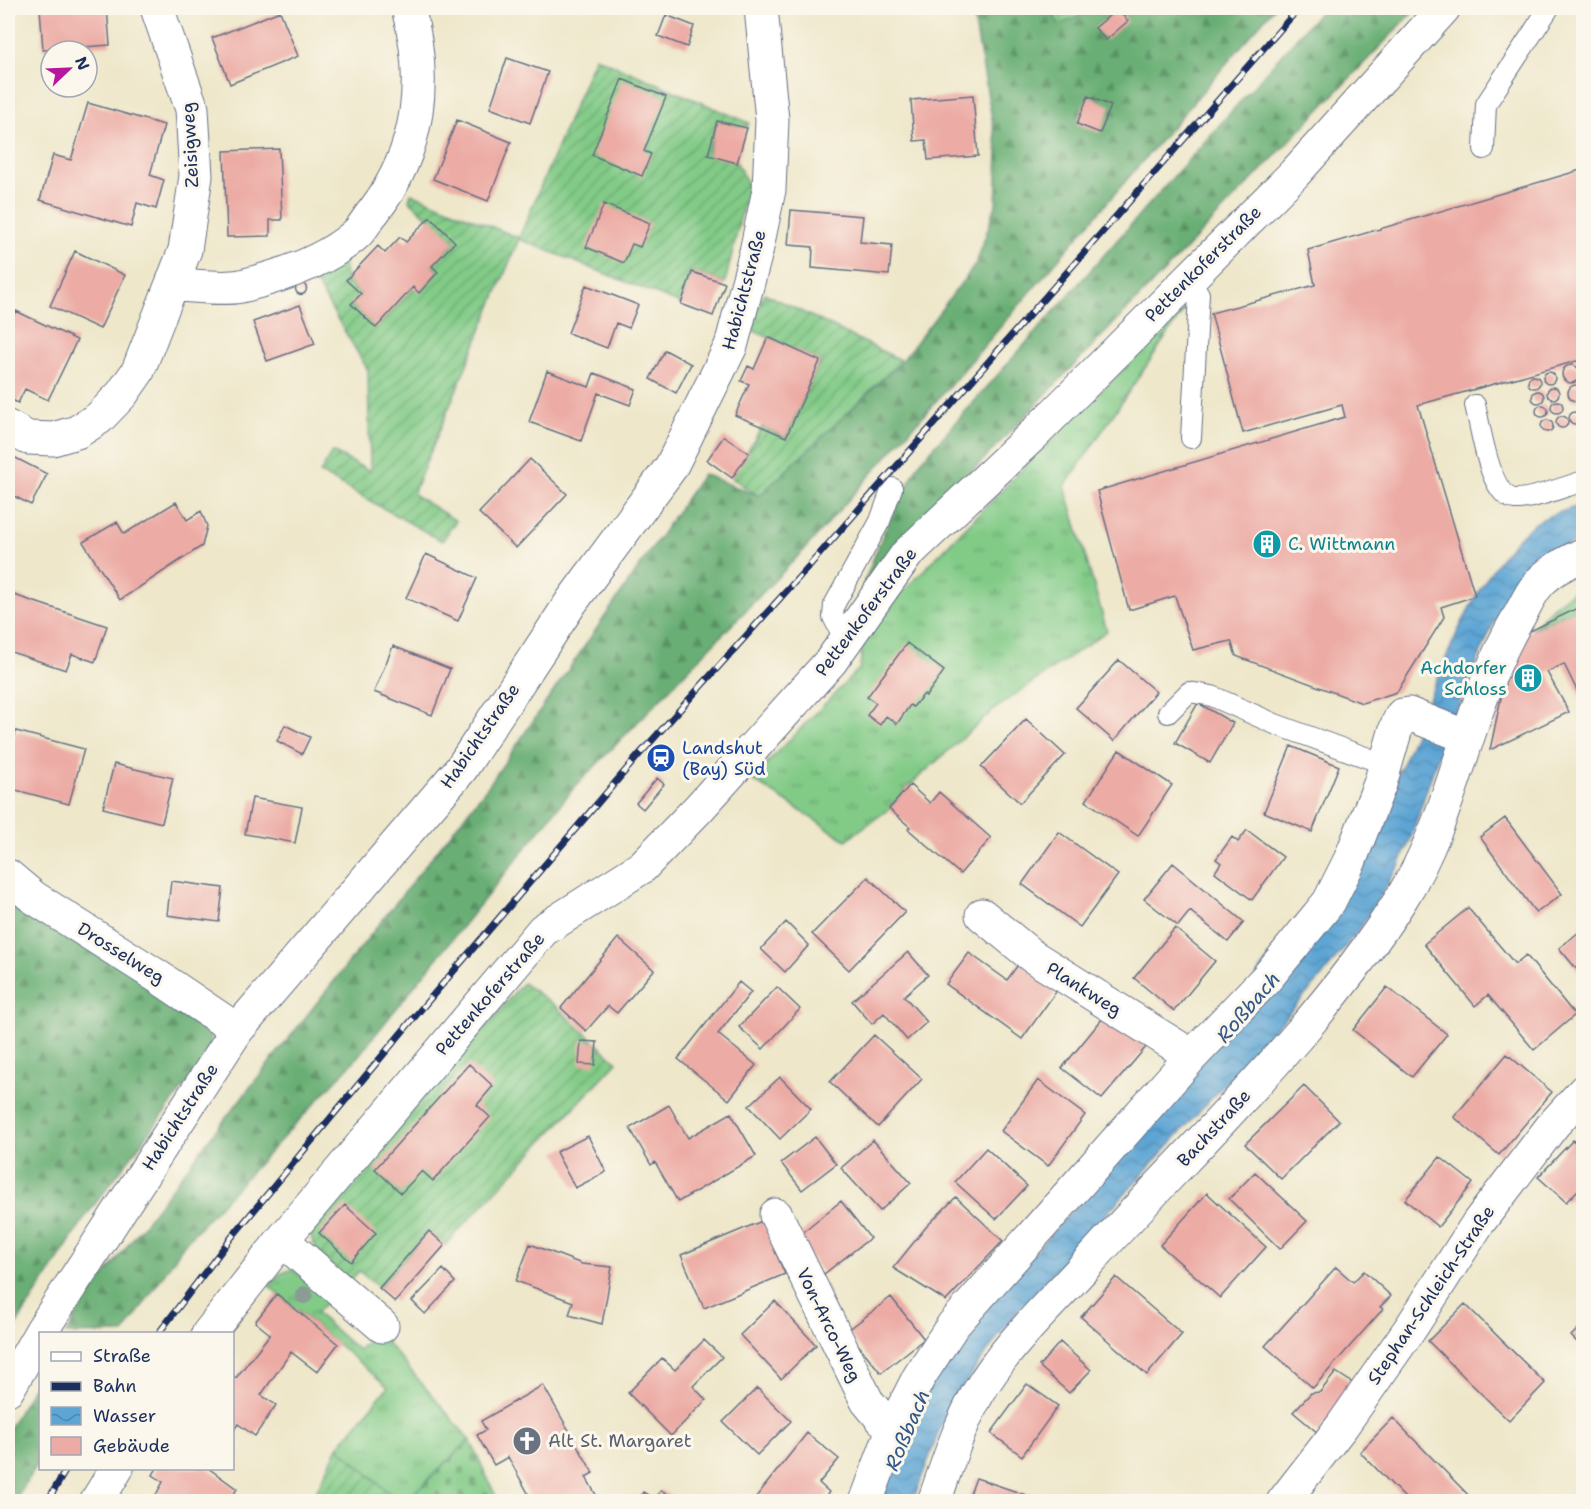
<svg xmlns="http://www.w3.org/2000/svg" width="1591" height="1509" viewBox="0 0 1591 1509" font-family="'Shantell Sans',sans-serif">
<defs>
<pattern id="grass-tufts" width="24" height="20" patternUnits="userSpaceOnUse" patternTransform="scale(1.5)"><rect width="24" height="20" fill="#82cb87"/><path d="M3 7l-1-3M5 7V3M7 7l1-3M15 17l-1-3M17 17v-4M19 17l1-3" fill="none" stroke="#6aa572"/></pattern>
<pattern id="forest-firs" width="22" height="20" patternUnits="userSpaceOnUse" patternTransform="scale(1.5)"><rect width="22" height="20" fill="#69af74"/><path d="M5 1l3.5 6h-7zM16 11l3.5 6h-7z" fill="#568f62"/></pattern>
<pattern id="cemetery-stones" width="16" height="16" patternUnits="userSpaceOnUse" patternTransform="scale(1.5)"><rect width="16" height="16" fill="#82cb87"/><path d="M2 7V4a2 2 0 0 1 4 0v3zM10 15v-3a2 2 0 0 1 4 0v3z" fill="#6aa572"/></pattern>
<pattern id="garden-furrows" width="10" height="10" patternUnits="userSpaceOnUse" patternTransform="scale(1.5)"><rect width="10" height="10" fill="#82cb87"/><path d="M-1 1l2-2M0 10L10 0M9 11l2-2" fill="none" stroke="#6aa572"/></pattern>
<pattern id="water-waves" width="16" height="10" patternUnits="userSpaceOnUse" patternTransform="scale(1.5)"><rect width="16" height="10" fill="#5da5d4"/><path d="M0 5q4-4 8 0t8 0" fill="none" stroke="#4c87af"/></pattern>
</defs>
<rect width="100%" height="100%" fill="#fbf7ec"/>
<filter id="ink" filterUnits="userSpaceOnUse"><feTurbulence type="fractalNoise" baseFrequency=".0167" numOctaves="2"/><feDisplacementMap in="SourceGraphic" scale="12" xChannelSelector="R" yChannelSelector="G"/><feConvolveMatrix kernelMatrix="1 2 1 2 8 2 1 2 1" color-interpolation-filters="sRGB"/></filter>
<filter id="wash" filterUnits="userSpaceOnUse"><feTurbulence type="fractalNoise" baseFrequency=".008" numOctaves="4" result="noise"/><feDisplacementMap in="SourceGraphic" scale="24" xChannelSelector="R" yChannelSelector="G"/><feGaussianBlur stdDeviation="1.35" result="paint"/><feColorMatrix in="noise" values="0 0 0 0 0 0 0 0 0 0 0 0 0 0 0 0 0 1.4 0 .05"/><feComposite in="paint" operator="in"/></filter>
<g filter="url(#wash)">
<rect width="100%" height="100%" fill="#eee7ca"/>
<path fill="url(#grass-tufts)" stroke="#4e7d72" stroke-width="1.5" d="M 1186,307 L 1065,486 L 1107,631 L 996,708 L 910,785 L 889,809 L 846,840 L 751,779 L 860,668 L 862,646 L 886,609 L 1041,450 Z
M 1583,584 L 1583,605 L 1532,630 L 1552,607 Z
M 292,1269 L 329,1299 L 316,1313 L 358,1350 L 377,1331 L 470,1440 L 406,1501 L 398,1501 L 338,1447 L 388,1387 L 269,1286 L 280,1274 Z"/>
<path fill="url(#forest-firs)" stroke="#426f69" stroke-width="1.5" d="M 972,8 L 1052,8 L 1059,24 L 1099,8 L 1274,8 L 961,373 L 804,550 L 573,789 L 355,1060 L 185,1243 L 124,1333 L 66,1334 L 85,1301 L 210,1138 L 489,785 L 703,474 L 759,496 L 902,361 L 976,264 L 996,205 L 998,152 Z
M 1323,8 L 1417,8 L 863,585 L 884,532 L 918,465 Z
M 8,876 L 196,1010 L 211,1032 L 210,1053 L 86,1216 L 8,1338 Z
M 40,1375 L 40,1459 L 15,1501 L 8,1501 L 8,1430 Z"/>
<path fill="url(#cemetery-stones)" stroke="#4e7d72" stroke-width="1.5" d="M 470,1440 L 498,1501 L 406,1501 Z"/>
<path fill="url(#garden-furrows)" stroke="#4e7d72" stroke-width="1.5" d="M 1052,8 L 1099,8 L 1058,25 Z
M 595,57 L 749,123 L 747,128 L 717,121 L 708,154 L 737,163 L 748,185 L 725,283 L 692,272 L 681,304 L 519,239 L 413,494 L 456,521 L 442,541 L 320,473 L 332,452 L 370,471 L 368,370 L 310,273 L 344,256 L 346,280 L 361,294 L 352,305 L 376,327 L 413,287 L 420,292 L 438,272 L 432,266 L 455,242 L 409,200 L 411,193 L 519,238 Z
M 764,293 L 902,361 L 759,496 L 732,478 L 762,427 L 786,437 L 820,361 L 750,329 Z
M 523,983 L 553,1004 L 617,1062 L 445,1245 L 428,1231 L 379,1288 L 359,1271 L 350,1281 C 333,1265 305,1249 312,1225 Z
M 338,1447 L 398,1501 L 312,1501 Z"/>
<path fill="url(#water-waves)" stroke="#3c6a99" stroke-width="1.5" d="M 1583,505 L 1583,538 L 1543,557 L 1529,569 L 1497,615 L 1441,747 L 1409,843 L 1399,866 L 1360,928 L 1319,980 L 1009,1321 L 955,1397 L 941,1426 L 913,1501 L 879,1502 L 910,1417 L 946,1353 L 1167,1102 L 1393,784 C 1430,708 1465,577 1533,525 C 1546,515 1567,510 1583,505 Z"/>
<g id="blocks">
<path fill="#ecaca5" d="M 40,8 L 107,8 L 110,45 L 43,50 Z
M 1117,9 L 1128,21 L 1106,40 L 1095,28 Z
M 280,11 L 298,56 L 230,84 L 212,38 Z
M 666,15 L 694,26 L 687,47 L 658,36 Z
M 507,58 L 548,72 L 530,123 L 490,108 Z
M 622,79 L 666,97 L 644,151 L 651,154 L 642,176 L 592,155 Z
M 973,95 L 978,156 L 928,160 L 926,140 L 914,141 L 911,100 Z
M 1088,96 L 1111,106 L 1100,133 L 1077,124 Z
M 88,103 L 164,125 L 150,175 L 164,180 L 156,209 L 137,203 L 131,227 L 40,200 L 53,155 L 71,160 Z
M 457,120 L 511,142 L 488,201 L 433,179 Z
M 717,121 L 747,128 L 737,163 L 708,155 Z
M 279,149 L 282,220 L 270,220 L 270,236 L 227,237 L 224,151 Z
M 1584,169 L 1584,359 L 1418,405 L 1475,596 L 1441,607 L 1444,617 L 1397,692 L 1362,703 L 1236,656 L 1231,641 L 1193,650 L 1175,596 L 1129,610 L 1097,491 L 1345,417 L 1342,405 L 1243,433 L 1211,313 L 1315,285 L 1308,250 Z
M 604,204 L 650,223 L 640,247 L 632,244 L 624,263 L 586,247 Z
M 791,210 L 863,216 L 860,242 L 892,245 L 889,275 L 812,268 L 813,247 L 788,245 Z
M 430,217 L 455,242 L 432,266 L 438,272 L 419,293 L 413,287 L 376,328 L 351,304 L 361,294 L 346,280 L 378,246 L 385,253 L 400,237 L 406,242 Z
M 75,251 L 125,275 L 100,329 L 50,306 Z
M 692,272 L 725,283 L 713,316 L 681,304 Z
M295.5 289a5.5 5.5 0 1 1 11 0a5.5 5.5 0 1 1-11 0Z
M 586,285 L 638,305 L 629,328 L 616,323 L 607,348 L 568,333 Z
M 300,305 L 315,344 L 267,361 L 253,322 Z
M 16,311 L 77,340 L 48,400 L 25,389 L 18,403 L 8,398 L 8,320 L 11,321 Z
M 768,337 L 820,361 L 786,437 L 735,415 L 749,384 L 741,381 L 748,366 L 754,369 Z
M 665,350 L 691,364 L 676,393 L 650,379 Z
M1562 374a9 9 0 1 1 18 0a9 9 0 1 1-18 0Z
M 547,371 L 589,387 L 594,373 L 636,389 L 630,405 L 598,393 L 581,441 L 529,422 Z
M1543 378a6 6 0 1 1 12 0a6 6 0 1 1-12 0Z
M1528 382a6 6 0 1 1 12 0a6 6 0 1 1-12 0Z
M1568 393a8 8 0 1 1 16 0a8 8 0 1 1-16 0Z
M1547 393a6 6 0 1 1 12 0a6 6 0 1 1-12 0Z
M1532 397a6 6 0 1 1 12 0a6 6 0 1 1-12 0Z
M1551 407a6 6 0 1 1 12 0a6 6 0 1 1-12 0Z
M1536 411a6 6 0 1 1 12 0a6 6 0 1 1-12 0Z
M1569 418a6 6 0 1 1 12 0a6 6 0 1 1-12 0Z
M1556 422a6 6 0 1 1 12 0a6 6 0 1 1-12 0Z
M1541 426a6 6 0 1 1 12 0a6 6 0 1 1-12 0Z
M 724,436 L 749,453 L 732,478 L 707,460 Z
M 8,454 L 47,474 L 31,505 L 8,493 Z
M 530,459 L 567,494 L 516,548 L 479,513 Z
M 176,502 L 187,520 L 201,511 L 207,526 L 202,546 L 120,600 L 83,542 L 117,522 L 124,534 Z
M 426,554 L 477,578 L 458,621 L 406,598 Z
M 8,593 L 107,626 L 95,662 L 72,654 L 66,670 L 8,651 Z
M 1584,605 L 1584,705 L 1564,664 L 1547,672 L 1569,712 L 1490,750 L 1502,693 L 1520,636 Z
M 907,643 L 944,671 L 926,696 L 924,694 L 913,707 L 910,705 L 897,724 L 886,716 L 880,725 L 867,715 L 876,703 L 867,697 Z
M 393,646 L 450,669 L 432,715 L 374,692 Z
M 1119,660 L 1156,692 L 1114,741 L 1076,708 Z
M 1198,703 L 1233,723 L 1210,763 L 1175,743 Z
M 1026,719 L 1065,755 L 1020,803 L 981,767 Z
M 285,725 L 310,737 L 302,754 L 277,741 Z
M 16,731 L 84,749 L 69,804 L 8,788 L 8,764 Z
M 1291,746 L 1339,766 L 1312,832 L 1264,812 Z
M 1119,750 L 1172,785 L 1138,836 L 1086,801 Z
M 114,764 L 173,778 L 162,823 L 103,808 Z
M 657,778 L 664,784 L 643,809 L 636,803 Z
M 910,785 L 930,803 L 939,792 L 991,838 L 960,874 L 908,829 L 910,827 L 889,809 Z
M 252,798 L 302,807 L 295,843 L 245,834 Z
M 1505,818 L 1562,894 L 1536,913 L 1480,837 Z
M 1247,830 L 1283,857 L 1252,900 L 1215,872 L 1221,863 L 1216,859 L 1232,837 L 1238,842 Z
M 1059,832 L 1118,875 L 1080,927 L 1022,884 Z
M 1173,863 L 1244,922 L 1228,942 L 1190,911 L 1178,926 L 1144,899 Z
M 868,877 L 905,912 L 849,970 L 812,934 Z
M 171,881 L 223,888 L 219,922 L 167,915 Z
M 1468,908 L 1515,964 L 1526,955 L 1575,1015 L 1534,1050 L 1488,995 L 1475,1006 L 1424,944 Z
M 786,922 L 809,945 L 785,972 L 761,949 Z
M 1175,928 L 1215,961 L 1174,1011 L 1134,978 Z
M 1584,928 L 1584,978 L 1559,948 Z
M 618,938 L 654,970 L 617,1013 L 608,1006 L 586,1031 L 561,1008 Z
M 908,952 L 928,975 L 904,996 L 927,1022 L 907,1040 L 884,1013 L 872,1024 L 852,1001 Z
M 969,953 L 1007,980 L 1020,962 L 1058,989 L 1022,1039 L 946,984 Z
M 739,982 L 751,992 L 718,1034 L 756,1065 L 729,1100 L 678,1059 Z
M 777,987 L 800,1009 L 763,1049 L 739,1027 Z
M 1387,987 L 1447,1034 L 1412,1077 L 1353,1030 Z
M 1107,1013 L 1146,1047 L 1102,1099 L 1062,1068 Z
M 874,1035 L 922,1079 L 878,1127 L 830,1082 Z
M 581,1041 L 597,1042 L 595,1065 L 579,1064 Z
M 1507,1054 L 1552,1092 L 1499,1155 L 1454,1117 Z
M 469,1064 L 493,1086 L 477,1105 L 490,1117 L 433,1181 L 422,1171 L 401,1193 L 375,1169 Z
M 780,1077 L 811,1109 L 780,1139 L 749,1106 Z
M 1038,1080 L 1085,1115 L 1048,1166 L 1001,1131 Z
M 1304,1086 L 1339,1121 L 1281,1179 L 1245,1144 Z
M 669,1105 L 688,1138 L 731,1113 L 756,1156 L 678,1202 L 655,1162 L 651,1165 L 630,1128 Z
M 588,1136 L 606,1172 L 575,1188 L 556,1152 Z
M 815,1137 L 836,1164 L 802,1190 L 781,1163 Z
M 873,1140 L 911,1183 L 880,1211 L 841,1168 Z
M 1573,1140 L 1584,1150 L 1584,1193 L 1579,1189 L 1566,1202 L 1538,1177 Z
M 986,1148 L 1027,1186 L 996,1219 L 955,1182 Z
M 1440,1157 L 1473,1183 L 1438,1227 L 1405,1200 Z
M 1255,1172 L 1307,1221 L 1280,1249 L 1229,1199 Z
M 1207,1193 L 1266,1247 L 1220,1298 L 1160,1245 Z
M 956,1197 L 1003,1241 L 946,1301 L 893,1268 L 927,1226 Z
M 841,1201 L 870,1238 L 824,1274 L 795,1238 Z
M 345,1205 L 376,1233 L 351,1262 L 319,1233 Z
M 762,1221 L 785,1274 L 704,1308 L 681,1255 Z
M 429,1231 L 445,1245 L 395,1302 L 379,1288 Z
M 530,1244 L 582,1264 L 612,1267 L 602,1324 L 569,1315 L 573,1302 L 516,1281 Z
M 1336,1267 L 1353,1282 L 1364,1271 L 1391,1296 L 1380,1307 L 1383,1309 L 1313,1388 L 1265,1346 Z
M 443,1269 L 455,1282 L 425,1314 L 412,1301 Z
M 1116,1277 L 1182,1334 L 1147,1375 L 1081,1317 Z
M 277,1294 L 338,1344 L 317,1372 L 291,1352 L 261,1395 L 276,1405 L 255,1436 L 238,1424 L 232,1433 L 232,1375 L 236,1378 L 270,1334 L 255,1322 Z
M 891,1297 L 924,1339 L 881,1373 L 847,1331 Z
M 775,1301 L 816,1345 L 781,1379 L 740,1335 Z
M 1465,1304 L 1545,1383 L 1509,1421 L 1428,1341 Z
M 1584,1323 L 1584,1349 L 1571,1336 Z
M 704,1340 L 722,1357 L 693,1386 L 706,1400 L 671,1436 L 628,1393 L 662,1358 L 675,1370 Z
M 1060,1342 L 1091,1370 L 1069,1393 L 1039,1366 Z
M 1336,1372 L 1354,1384 L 1319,1434 L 1293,1412 L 1311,1393 L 1320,1392 Z
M 1027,1384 L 1058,1406 L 1022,1456 L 991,1433 Z
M 543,1385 L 593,1473 L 586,1477 L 600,1502 L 533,1502 L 508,1457 L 494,1465 L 477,1435 L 486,1430 L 481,1421 Z
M 757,1388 L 791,1421 L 757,1455 L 723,1422 Z
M 1393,1418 L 1475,1502 L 1409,1502 L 1360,1452 Z
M 807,1433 L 839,1459 L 819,1483 L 829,1492 L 822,1502 L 752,1502 Z
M 157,1468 L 208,1468 L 237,1489 L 229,1502 L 152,1502 L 163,1482 L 153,1475 Z
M 976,1478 L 1032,1497 L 1031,1502 L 967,1502 Z
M 661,1490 L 680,1502 L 637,1502 L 643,1492 L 655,1499 Z"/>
</g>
</g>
<g filter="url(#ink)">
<use href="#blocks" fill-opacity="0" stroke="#656f84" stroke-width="1.5"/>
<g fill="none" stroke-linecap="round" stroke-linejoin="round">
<g stroke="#656f84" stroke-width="22">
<path id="lane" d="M 1484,149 L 1486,104 L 1549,8
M 1188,278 L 1199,294 L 1191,438
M 1475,405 C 1481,427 1489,497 1515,499 C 1532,500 1566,486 1584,481
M 845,640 L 833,617 L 834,605 L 880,521 L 892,488
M 1168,713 L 1189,692 L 1212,696 L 1275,724 L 1387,765"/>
</g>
<g stroke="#656f84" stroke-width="35">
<path id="street" d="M 173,285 C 194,285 221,290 241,286 C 279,277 325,261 354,236 C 362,230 367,219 374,211 C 420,151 428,80 408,8
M 8,427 L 28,438 L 53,439 L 77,432 L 99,418 L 122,394 L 138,371 L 185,250 L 196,176 L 192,109 L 157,8
M 8,876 L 33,897 L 157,976 L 237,1030
M 982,915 L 1032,956 L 1192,1056
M 776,1215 L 867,1401 L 882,1419 L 894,1426
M 282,1240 L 382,1326
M 208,1334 L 282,1240 L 543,930 L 642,867 L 699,808 L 831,661 L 907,554 L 1033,435 L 1294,174 L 1444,8
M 8,1389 L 42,1330 L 237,1030 L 461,769 L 572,601 L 671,467 L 731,346 L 756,252 L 769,190 L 772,120 L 761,8
M 96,1502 L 117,1468
M 866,1502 L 894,1426 L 919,1377 L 953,1325 L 1192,1056 L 1265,980 L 1329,902 L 1350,860 L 1380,784 L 1397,725 L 1402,715 L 1409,714 L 1467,737
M 934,1502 C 947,1465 959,1426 978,1393 C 1005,1346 1048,1307 1084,1267 C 1192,1146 1314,1036 1401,899 C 1456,812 1466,706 1518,618 C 1524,608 1529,596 1536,587 C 1548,571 1566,563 1584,554
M 1283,1502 L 1342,1426 L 1412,1326 L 1478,1223 L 1553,1125 L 1584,1091"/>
</g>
<use href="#lane" stroke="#fff" stroke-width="20"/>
<use href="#street" stroke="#fff" stroke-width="33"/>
<g stroke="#1b2f5e" stroke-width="7">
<path id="rail" d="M 158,1334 L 231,1238 L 422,1008 L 638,756 L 809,566 L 1299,8
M 47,1502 L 67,1468"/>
</g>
<use href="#rail" stroke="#fbf7ec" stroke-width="4.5" stroke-dasharray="14" stroke-linecap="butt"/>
</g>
<circle fill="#8b9c95" cx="304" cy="1295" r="9"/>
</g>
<defs>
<g id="building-disc" transform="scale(1.5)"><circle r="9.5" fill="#0f9aa8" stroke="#fbf7ec"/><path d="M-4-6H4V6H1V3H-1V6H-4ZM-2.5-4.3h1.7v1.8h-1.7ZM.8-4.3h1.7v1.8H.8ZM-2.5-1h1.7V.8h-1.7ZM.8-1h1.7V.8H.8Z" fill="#fff"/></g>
<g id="station-disc" transform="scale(1.5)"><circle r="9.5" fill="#1a4fb4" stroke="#fbf7ec"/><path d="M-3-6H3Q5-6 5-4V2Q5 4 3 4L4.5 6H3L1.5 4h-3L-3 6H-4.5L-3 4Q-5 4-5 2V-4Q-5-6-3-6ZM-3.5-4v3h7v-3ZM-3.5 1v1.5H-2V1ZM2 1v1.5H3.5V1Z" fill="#fff"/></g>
<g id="church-disc" transform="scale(1.5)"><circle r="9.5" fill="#6b7280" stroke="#fbf7ec"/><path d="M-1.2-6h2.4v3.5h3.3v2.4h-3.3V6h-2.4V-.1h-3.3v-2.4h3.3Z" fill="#fff"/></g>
</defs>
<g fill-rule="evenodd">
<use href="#building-disc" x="1267" y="544"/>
<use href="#building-disc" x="1528" y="678"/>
<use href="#station-disc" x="661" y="758"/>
<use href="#church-disc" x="527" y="1441"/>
</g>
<g text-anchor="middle" stroke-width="6" stroke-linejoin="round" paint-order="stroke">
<g font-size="18" fill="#1b2f5e" stroke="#fbf7ec">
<text transform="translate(190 145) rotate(-93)" y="6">Zeisigweg</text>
<text transform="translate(1203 264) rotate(-45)" y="6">Pettenkoferstraße</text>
<text transform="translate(744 290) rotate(-75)" y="6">Habichtstraße</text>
<text transform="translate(866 612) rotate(-53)" y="6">Pettenkoferstraße</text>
<text transform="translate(480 736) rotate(-55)" y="6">Habichtstraße</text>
<text transform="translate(121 953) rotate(32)" y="6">Drosselweg</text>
<text transform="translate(1084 989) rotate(32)" y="6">Plankweg</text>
<text transform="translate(490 994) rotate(-49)" y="6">Pettenkoferstraße</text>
<text transform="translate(180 1117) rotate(-57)" y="6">Habichtstraße</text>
<text transform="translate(1214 1128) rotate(-47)" y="6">Bachstraße</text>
<text transform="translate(1431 1295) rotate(-56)" y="6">Stephan-Schleich-Straße</text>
<text transform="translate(829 1325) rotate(64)" y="6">Von-Arco-Weg</text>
</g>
<g font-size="18" fill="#0d838f" stroke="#fbf7ec" text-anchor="start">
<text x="1288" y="550">C. Wittmann</text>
<text x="1507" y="674" text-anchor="end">Achdorfer<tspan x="1507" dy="21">Schloss</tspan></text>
</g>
<g font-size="18" fill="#164399" stroke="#fbf7ec" text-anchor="start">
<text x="682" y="754">Landshut<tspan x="682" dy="21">(Bay) Süd</tspan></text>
</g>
<g font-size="18" fill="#5b616d" stroke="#fbf7ec" text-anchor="start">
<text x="548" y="1447">Alt St. Margaret</text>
</g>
<g font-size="20" font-style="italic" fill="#325887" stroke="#fbf7ec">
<text transform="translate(1248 1007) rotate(-49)" y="7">Roßbach</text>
<text transform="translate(907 1430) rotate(-67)" y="7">Roßbach</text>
</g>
</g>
<rect width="1591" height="1509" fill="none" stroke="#fbf7ec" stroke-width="30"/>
<rect x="39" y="1332" width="195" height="138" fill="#fbf7ec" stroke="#a1a7b3" stroke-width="1.5"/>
<rect x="51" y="1352" width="30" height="9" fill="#ffffff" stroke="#a1a7b3" stroke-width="1.5"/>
<text x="93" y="1362" font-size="18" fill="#1b2f5e">Straße</text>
<rect x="51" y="1382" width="30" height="9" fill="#1b2f5e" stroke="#a1a7b3" stroke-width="1.5"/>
<text x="93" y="1392" font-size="18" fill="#1b2f5e">Bahn</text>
<rect x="51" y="1407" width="30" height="18" fill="url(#water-waves)" stroke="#a1a7b3" stroke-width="1.5"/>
<text x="93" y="1422" font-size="18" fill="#1b2f5e">Wasser</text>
<rect x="51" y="1437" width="30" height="18" fill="#ecaca5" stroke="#a1a7b3" stroke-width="1.5"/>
<text x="93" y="1452" font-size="18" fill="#1b2f5e">Gebäude</text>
<g transform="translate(69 69) rotate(67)"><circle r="28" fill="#fbf7ec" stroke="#a1a7b3" stroke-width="1.5"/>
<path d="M0-4.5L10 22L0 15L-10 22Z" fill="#b5179e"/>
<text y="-9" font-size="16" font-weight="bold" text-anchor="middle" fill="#1b2f5e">N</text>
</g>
</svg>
